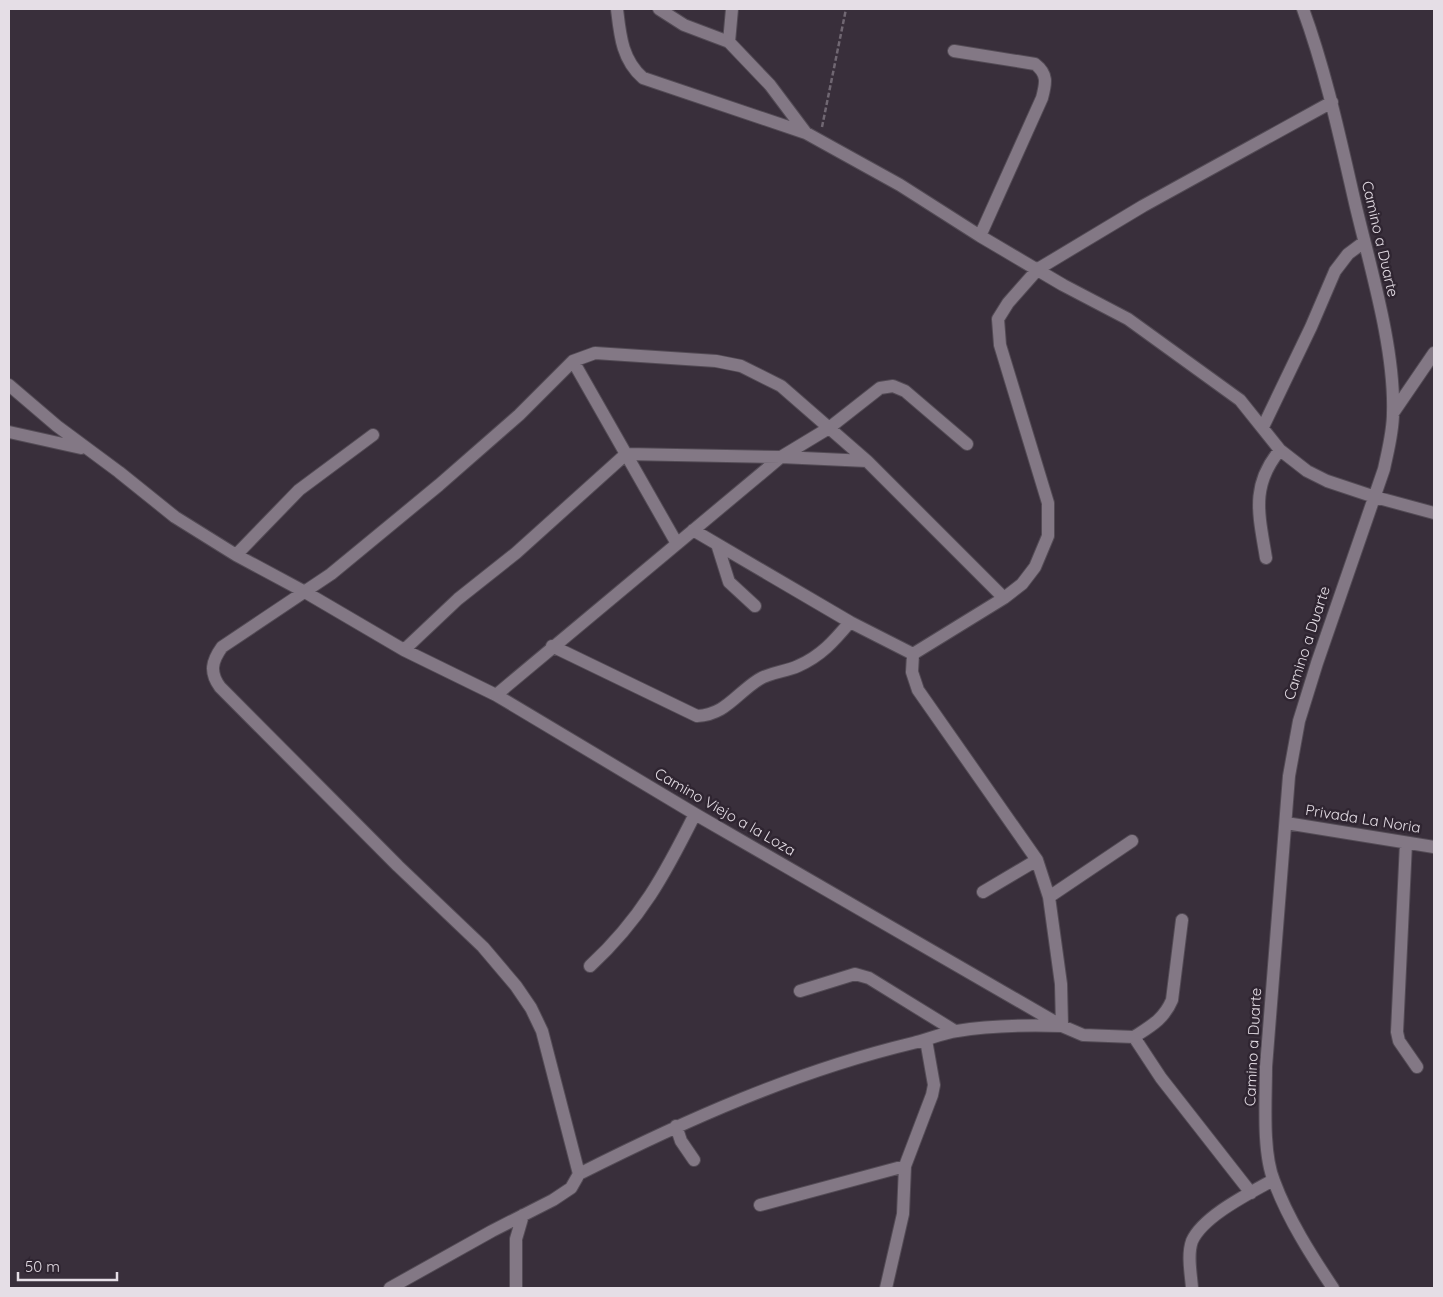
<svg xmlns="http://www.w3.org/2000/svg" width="1443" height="1297" viewBox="0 0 1443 1297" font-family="Quicksand,sans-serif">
<rect width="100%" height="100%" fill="#392f3b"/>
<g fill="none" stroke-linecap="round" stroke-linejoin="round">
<g stroke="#534b55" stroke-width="14">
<path id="minor" d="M 617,9 C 620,35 622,60 643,78 L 806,133 L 900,185 L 980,236 L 1063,285 L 1128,319 L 1240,400 L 1280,450 L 1307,471 L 1327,481 L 1375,497 L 1434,513
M 659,9 L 684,25 L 729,42 L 770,85 L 806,133
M 1303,9 C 1326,72 1340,138 1355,203 C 1370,267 1395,348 1393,413 C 1393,432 1388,450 1384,469 L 1317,663 L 1299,721 L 1289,776 L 1266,1067 C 1266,1099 1262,1152 1274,1181 C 1288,1219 1311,1255 1333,1288
M 729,42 L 732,9
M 954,51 L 1035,64 C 1048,74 1046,83 1042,98 L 980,236
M 573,361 L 676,542
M 9,385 L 57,426 L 119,472 L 175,517 L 236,555 L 305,592 L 404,650 L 496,695 L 695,814 L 1062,1026 L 1083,1035 L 1134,1037
M 1393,413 L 1434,353
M 1263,427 L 1311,327 L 1335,271 L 1348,254 L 1364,242
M 9,432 L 81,448
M 717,544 L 729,582 L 755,606
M 236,555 L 299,490 L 373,435
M 1266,558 C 1259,515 1250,486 1280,450
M 552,646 L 697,716 C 725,715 736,694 758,680 C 770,672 785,672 798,666 C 821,656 834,641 850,622
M 404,650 L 458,599 L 516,553 L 626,454 L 781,457 L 867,461
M 913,654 L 1004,598 L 1022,584 L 1035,567 L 1048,536 L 1048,503 L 1000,345 L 998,319 L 1008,303 L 1038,269 L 1143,206 L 1332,102
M 496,695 L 781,457 L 829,428 L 880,388 L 893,386 L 905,391 L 967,444
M 1286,823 L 1434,847
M 1406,843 L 1397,1032 L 1399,1041 L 1417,1067
M 983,892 L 1037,860
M 1049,897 L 1132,841
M 590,966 C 641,919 665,874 695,814
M 800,991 L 855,974 L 869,978 L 955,1031
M 1134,1037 L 1161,1078 L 1251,1193
M 1134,1037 C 1151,1026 1164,1019 1172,1000 L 1182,920
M 676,1126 L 681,1141 L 694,1160
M 579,1174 L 542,1031 L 531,1008 L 516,986 L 483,947 L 398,866 L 220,687 C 209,672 212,661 222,647 L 331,574 L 439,485 L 519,415 L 573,361 L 595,353 L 716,361 L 741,366 L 781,386 L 867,461 L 1004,598
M 760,1205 L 905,1166
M 390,1288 L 492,1231 L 553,1200 L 571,1188 L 579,1174 C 686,1120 796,1071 913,1043 C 927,1040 942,1033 957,1031 C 992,1025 1027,1025 1062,1026 L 1061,984 L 1049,897 L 1037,860 L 918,690 L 912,672 L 913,654 L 850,622 L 693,530
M 516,1288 L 516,1239 L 523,1215
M 886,1288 L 903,1214 L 905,1166 L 932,1095 L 934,1085 L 926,1040
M 1192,1288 C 1191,1274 1187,1255 1192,1241 C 1203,1216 1250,1193 1273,1180"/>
</g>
<path stroke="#706772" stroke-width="2.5" stroke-dasharray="5 2.5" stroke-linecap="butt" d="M 822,127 L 846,9"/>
<use href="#minor" stroke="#837885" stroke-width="12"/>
</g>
<g text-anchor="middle" stroke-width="5" stroke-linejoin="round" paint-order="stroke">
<g font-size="15" fill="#e5dee6" stroke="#2f2531">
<text transform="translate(1380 239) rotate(77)" y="5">Camino a Duarte</text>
<text transform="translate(1307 643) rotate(-72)" y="5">Camino a Duarte</text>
<text transform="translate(725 812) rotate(30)" y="5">Camino Viejo a la Loza</text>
<text transform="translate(1363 819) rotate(9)" y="5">Privada La Noria</text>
<text transform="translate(1253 1047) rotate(-87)" y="5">Camino a Duarte</text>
</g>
</g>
<rect width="1443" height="1297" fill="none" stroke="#e5dee6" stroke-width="20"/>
<path d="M18 1272v8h99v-8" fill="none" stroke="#e5dee6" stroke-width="2.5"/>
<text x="25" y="1272" font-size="15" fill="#e5dee6" stroke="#2f2531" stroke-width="4" paint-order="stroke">50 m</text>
</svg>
